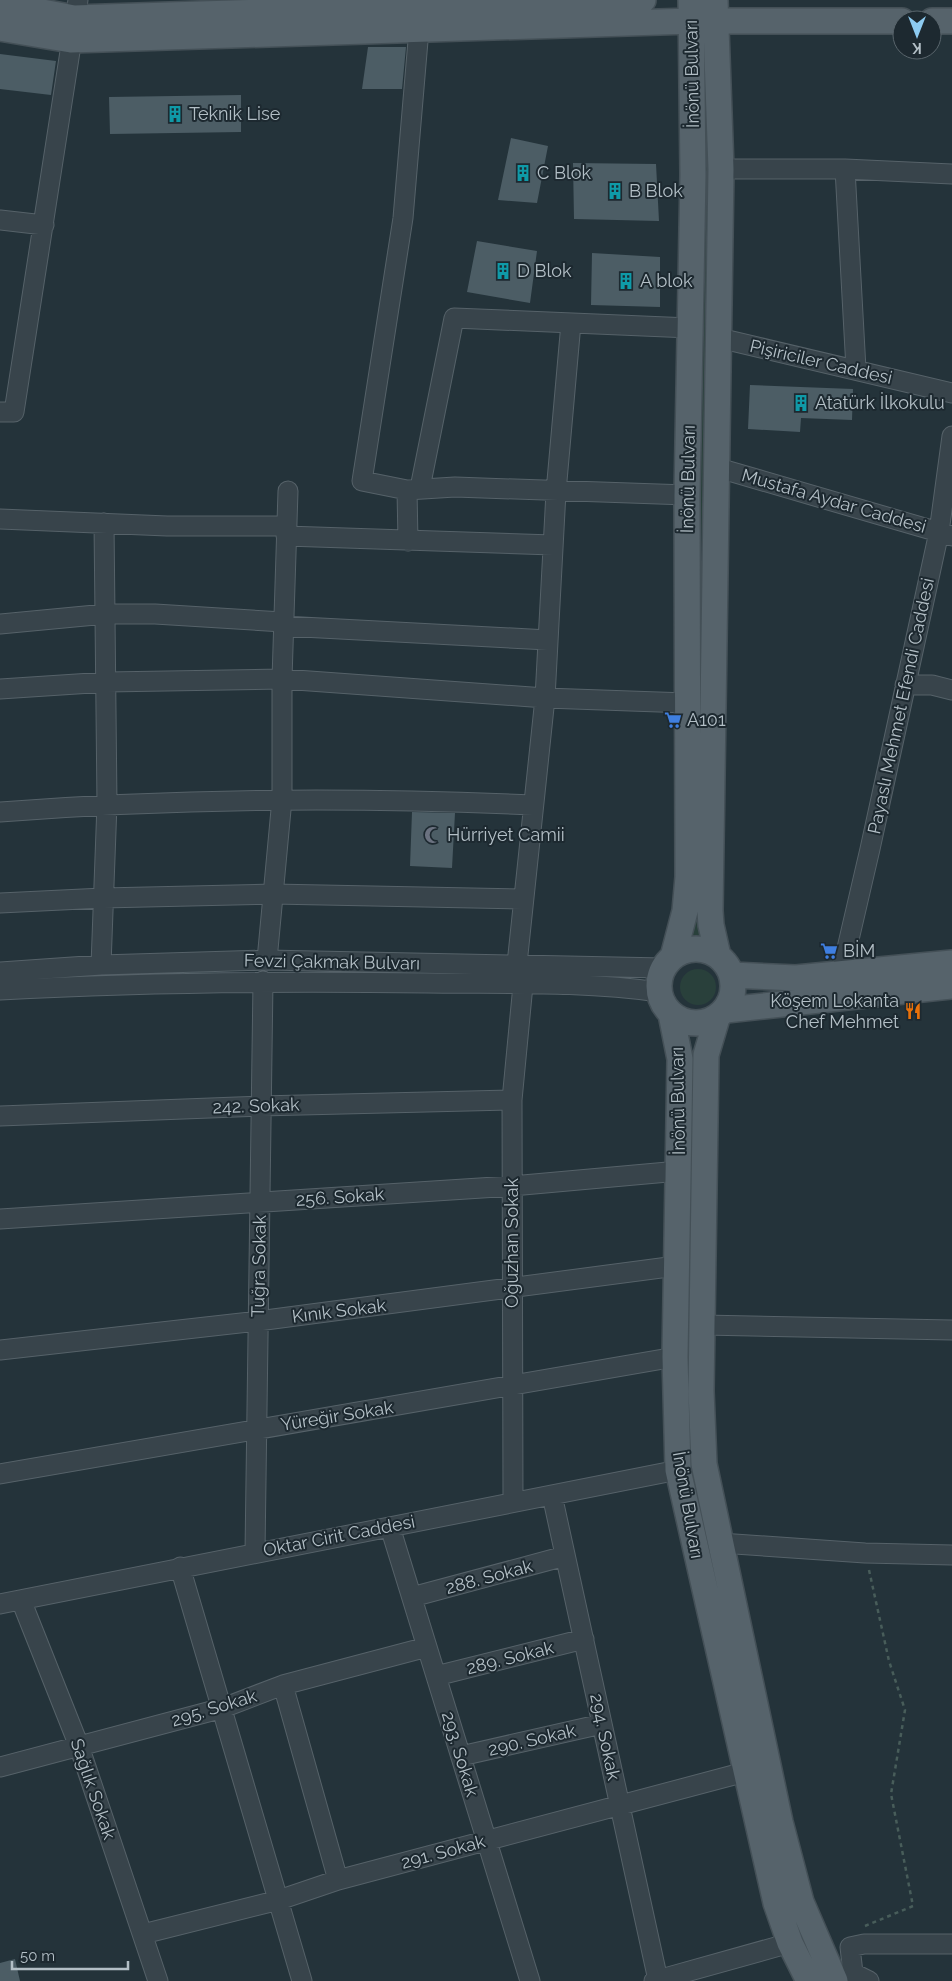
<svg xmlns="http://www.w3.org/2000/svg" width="952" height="1981" viewBox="0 0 952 1981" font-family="Raleway,sans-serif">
<rect width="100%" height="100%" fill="#24333a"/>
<path fill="#29403b" d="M 705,48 C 706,115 708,182 708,249 C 705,479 691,709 706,938 L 686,939 L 700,49 Z
M680 987a18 18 0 1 1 36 0a18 18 0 1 1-36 0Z"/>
<path fill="#4c5d65" d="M 368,47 L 406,47 L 402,89 L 362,89 Z
M 0,54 L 56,61 L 51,95 L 0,89 Z
M 241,95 L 241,132 L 110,134 L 109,97 Z
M 511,138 L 548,146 L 537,203 L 498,200 Z
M 573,163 L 656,164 L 659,221 L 574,219 Z
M 477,241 L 537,251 L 530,303 L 467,292 Z
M 592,253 L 660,257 L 660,307 L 591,305 Z
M 750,385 L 853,389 L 852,420 L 801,418 L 800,432 L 748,429 Z
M 412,812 L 455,813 L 452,868 L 410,866 Z
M 15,1959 L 20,1981 L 0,1981 L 0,1963 Z"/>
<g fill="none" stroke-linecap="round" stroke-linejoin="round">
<g stroke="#566269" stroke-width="21">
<path id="minor" d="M 419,29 L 403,218 L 362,481 L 407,490 L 455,487 L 687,495
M 721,169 L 845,169 L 952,174
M 845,169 L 856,369
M 0,220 L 44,225
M 719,338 L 952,393
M 0,412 L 14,412 L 78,0
M 715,467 L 952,536
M 420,488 L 454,318 L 690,328
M 407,490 L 408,541
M 0,519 L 167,526 L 287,526
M 286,536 L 553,545
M 0,624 L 106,614 L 155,614 L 283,622
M 283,626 L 548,640
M 905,685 L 932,685 L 952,690
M 0,689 L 107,682 L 282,679 L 545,698 L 687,703
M 0,812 C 178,798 355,797 533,805
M 0,903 L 103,898 L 273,894 L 523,899
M 267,960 L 282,799 L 282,679 L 288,491
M 517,964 L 545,698 L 556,492 L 571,323
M 101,965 L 107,804 L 104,523
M 0,972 L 101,965 L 267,960 L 664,968
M 841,974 L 870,849 L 939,532 L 952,436
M 0,990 C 143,982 285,981 428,983 C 505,984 583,981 659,992
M 0,1116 L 260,1106 L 512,1100
M 0,1219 L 512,1186 L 679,1171
M 703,1325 L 952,1330
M 0,1350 L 258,1321 L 676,1266
M 0,1474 L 675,1357
M 552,1495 L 658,1980
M 513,1502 L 512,1100 L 523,985
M 390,1527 L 530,1981
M 720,1543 L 865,1553 L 952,1555
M 255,1552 L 263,981
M 180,1567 L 302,1981
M 412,1597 L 565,1556
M 21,1600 L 79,1746 L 158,1981
M 0,1604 L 678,1470
M 436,1676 L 584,1639
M 283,1685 L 338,1880
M 461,1756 L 602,1724
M 0,1767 L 223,1708 L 283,1685 L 427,1647
M 143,1934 L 279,1900 L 338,1880 L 745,1772
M 654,1981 L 790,1943
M 869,1981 L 853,1973 L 850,1947 L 864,1944 L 952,1944"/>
</g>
<g stroke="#445057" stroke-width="28">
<path id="major" d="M 715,0 L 721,169 L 710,911 L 711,925 L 718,956
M 0,4 L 74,18 L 643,0
M 932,21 L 952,21
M 0,28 L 71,40 L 692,21 L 902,21
M659 986a37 37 0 1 1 74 0a37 37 0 1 1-74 0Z
M 673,957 L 685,911 L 688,877 L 687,495 L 693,175 L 691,0
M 732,975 L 796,978 L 952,963
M 726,1010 L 952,986
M 671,1014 L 680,1059 L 675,1357 L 678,1470 L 776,1903 L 790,1943 L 809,1981
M 717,1018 L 706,1055 L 701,1391 L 704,1464 L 780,1822 L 801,1902 L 835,1981"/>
</g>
<path stroke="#485d5a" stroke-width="2.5" stroke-dasharray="4 4" stroke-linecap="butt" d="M 865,1926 L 913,1906 L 891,1794 L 905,1710 L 889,1661 L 869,1570"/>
<use href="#minor" stroke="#38444b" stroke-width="19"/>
<use href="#major" stroke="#56636b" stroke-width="25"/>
</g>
<defs>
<g id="building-bare" transform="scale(1.35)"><path d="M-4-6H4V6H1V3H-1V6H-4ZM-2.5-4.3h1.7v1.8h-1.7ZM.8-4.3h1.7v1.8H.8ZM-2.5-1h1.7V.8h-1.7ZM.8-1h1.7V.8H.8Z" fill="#0f9aa8" stroke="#1d2930" stroke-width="2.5" paint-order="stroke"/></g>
<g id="supermarket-bare" transform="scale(1.35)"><path d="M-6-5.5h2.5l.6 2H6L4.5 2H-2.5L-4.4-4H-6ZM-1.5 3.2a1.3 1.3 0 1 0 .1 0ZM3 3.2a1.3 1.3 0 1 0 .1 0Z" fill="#3f7fe0" stroke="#1d2930" stroke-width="2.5" paint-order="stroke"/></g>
<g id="mosque-bare" transform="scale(1.35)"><path d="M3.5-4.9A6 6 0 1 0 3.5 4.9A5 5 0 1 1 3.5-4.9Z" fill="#6b7280" stroke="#1d2930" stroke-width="2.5" paint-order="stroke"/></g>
<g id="restaurant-bare" transform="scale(1.35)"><path d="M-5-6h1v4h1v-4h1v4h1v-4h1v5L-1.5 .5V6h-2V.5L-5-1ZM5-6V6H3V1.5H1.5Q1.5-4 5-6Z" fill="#e8710a" stroke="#1d2930" stroke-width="2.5" paint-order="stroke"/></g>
</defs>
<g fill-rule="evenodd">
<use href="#building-bare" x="175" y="114"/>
<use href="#building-bare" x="523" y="173"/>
<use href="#building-bare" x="615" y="191"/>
<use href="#building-bare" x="503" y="271"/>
<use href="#building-bare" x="626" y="281"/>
<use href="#building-bare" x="801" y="403"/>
<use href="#supermarket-bare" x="673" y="720"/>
<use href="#mosque-bare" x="433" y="835"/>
<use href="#supermarket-bare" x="829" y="951"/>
<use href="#restaurant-bare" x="913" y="1011"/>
</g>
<g text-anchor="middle" stroke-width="4" stroke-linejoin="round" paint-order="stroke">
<g font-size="18" fill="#b3bfc6" stroke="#1d2930">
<text transform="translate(692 74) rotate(-91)" y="6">İnönü Bulvarı</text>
<text transform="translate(821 362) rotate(13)" y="6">Pişiriciler Caddesi</text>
<text transform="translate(688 479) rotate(-89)" y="6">İnönü Bulvarı</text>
<text transform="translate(834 501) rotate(16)" y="6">Mustafa Aydar Caddesi</text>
<text transform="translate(901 706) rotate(-78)" y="6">Payaslı Mehmet Efendi Caddesi</text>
<text transform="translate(332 962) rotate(1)" y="6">Fevzi Çakmak Bulvarı</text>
<text transform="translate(678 1101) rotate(-91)" y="6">İnönü Bulvarı</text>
<text transform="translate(256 1106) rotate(-2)" y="6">242. Sokak</text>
<text transform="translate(340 1197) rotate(-4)" y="6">256. Sokak</text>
<text transform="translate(512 1243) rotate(-90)" y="6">Oğuzhan Sokak</text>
<text transform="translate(259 1266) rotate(-89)" y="6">Tuğra Sokak</text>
<text transform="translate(339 1311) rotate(-7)" y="6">Kınık Sokak</text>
<text transform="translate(337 1416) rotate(-9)" y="6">Yüreğir Sokak</text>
<text transform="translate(688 1505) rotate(80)" y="6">İnönü Bulvarı</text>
<text transform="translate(339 1536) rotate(-11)" y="6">Oktar Cirit Caddesi</text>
<text transform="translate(489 1577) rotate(-15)" y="6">288. Sokak</text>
<text transform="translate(510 1658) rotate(-14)" y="6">289. Sokak</text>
<text transform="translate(214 1708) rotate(-17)" y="6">295. Sokak</text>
<text transform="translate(605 1737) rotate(78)" y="6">294. Sokak</text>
<text transform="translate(532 1740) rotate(-13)" y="6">290. Sokak</text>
<text transform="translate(460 1754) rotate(73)" y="6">293. Sokak</text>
<text transform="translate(93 1789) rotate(71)" y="6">Sağlık Sokak</text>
<text transform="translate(443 1852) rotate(-15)" y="6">291. Sokak</text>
</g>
<g font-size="18" fill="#b3bfc6" stroke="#1d2930" text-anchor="start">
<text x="189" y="120">Teknik Lise</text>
<text x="537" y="179">C Blok</text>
<text x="629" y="197">B Blok</text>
<text x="517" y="277">D Blok</text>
<text x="640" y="287">A blok</text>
<text x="815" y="409">Atatürk İlkokulu</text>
<text x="687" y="726">A101</text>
<text x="447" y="841">Hürriyet Camii</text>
<text x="843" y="957">BİM</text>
<text x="899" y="1007" text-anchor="end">Köşem Lokanta<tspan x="899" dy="21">Chef Mehmet</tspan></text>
</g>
</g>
<g transform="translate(917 35) rotate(180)"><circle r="24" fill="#1d2930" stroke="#59656c"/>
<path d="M0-4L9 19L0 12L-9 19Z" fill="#8dcbf1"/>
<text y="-8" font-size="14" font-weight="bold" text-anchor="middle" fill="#b3bfc6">K</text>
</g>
<path d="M12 1961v8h116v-8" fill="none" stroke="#b3bfc6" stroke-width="2.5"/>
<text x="20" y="1961" font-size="15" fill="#b3bfc6" stroke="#1d2930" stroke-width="4" paint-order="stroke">50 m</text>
</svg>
